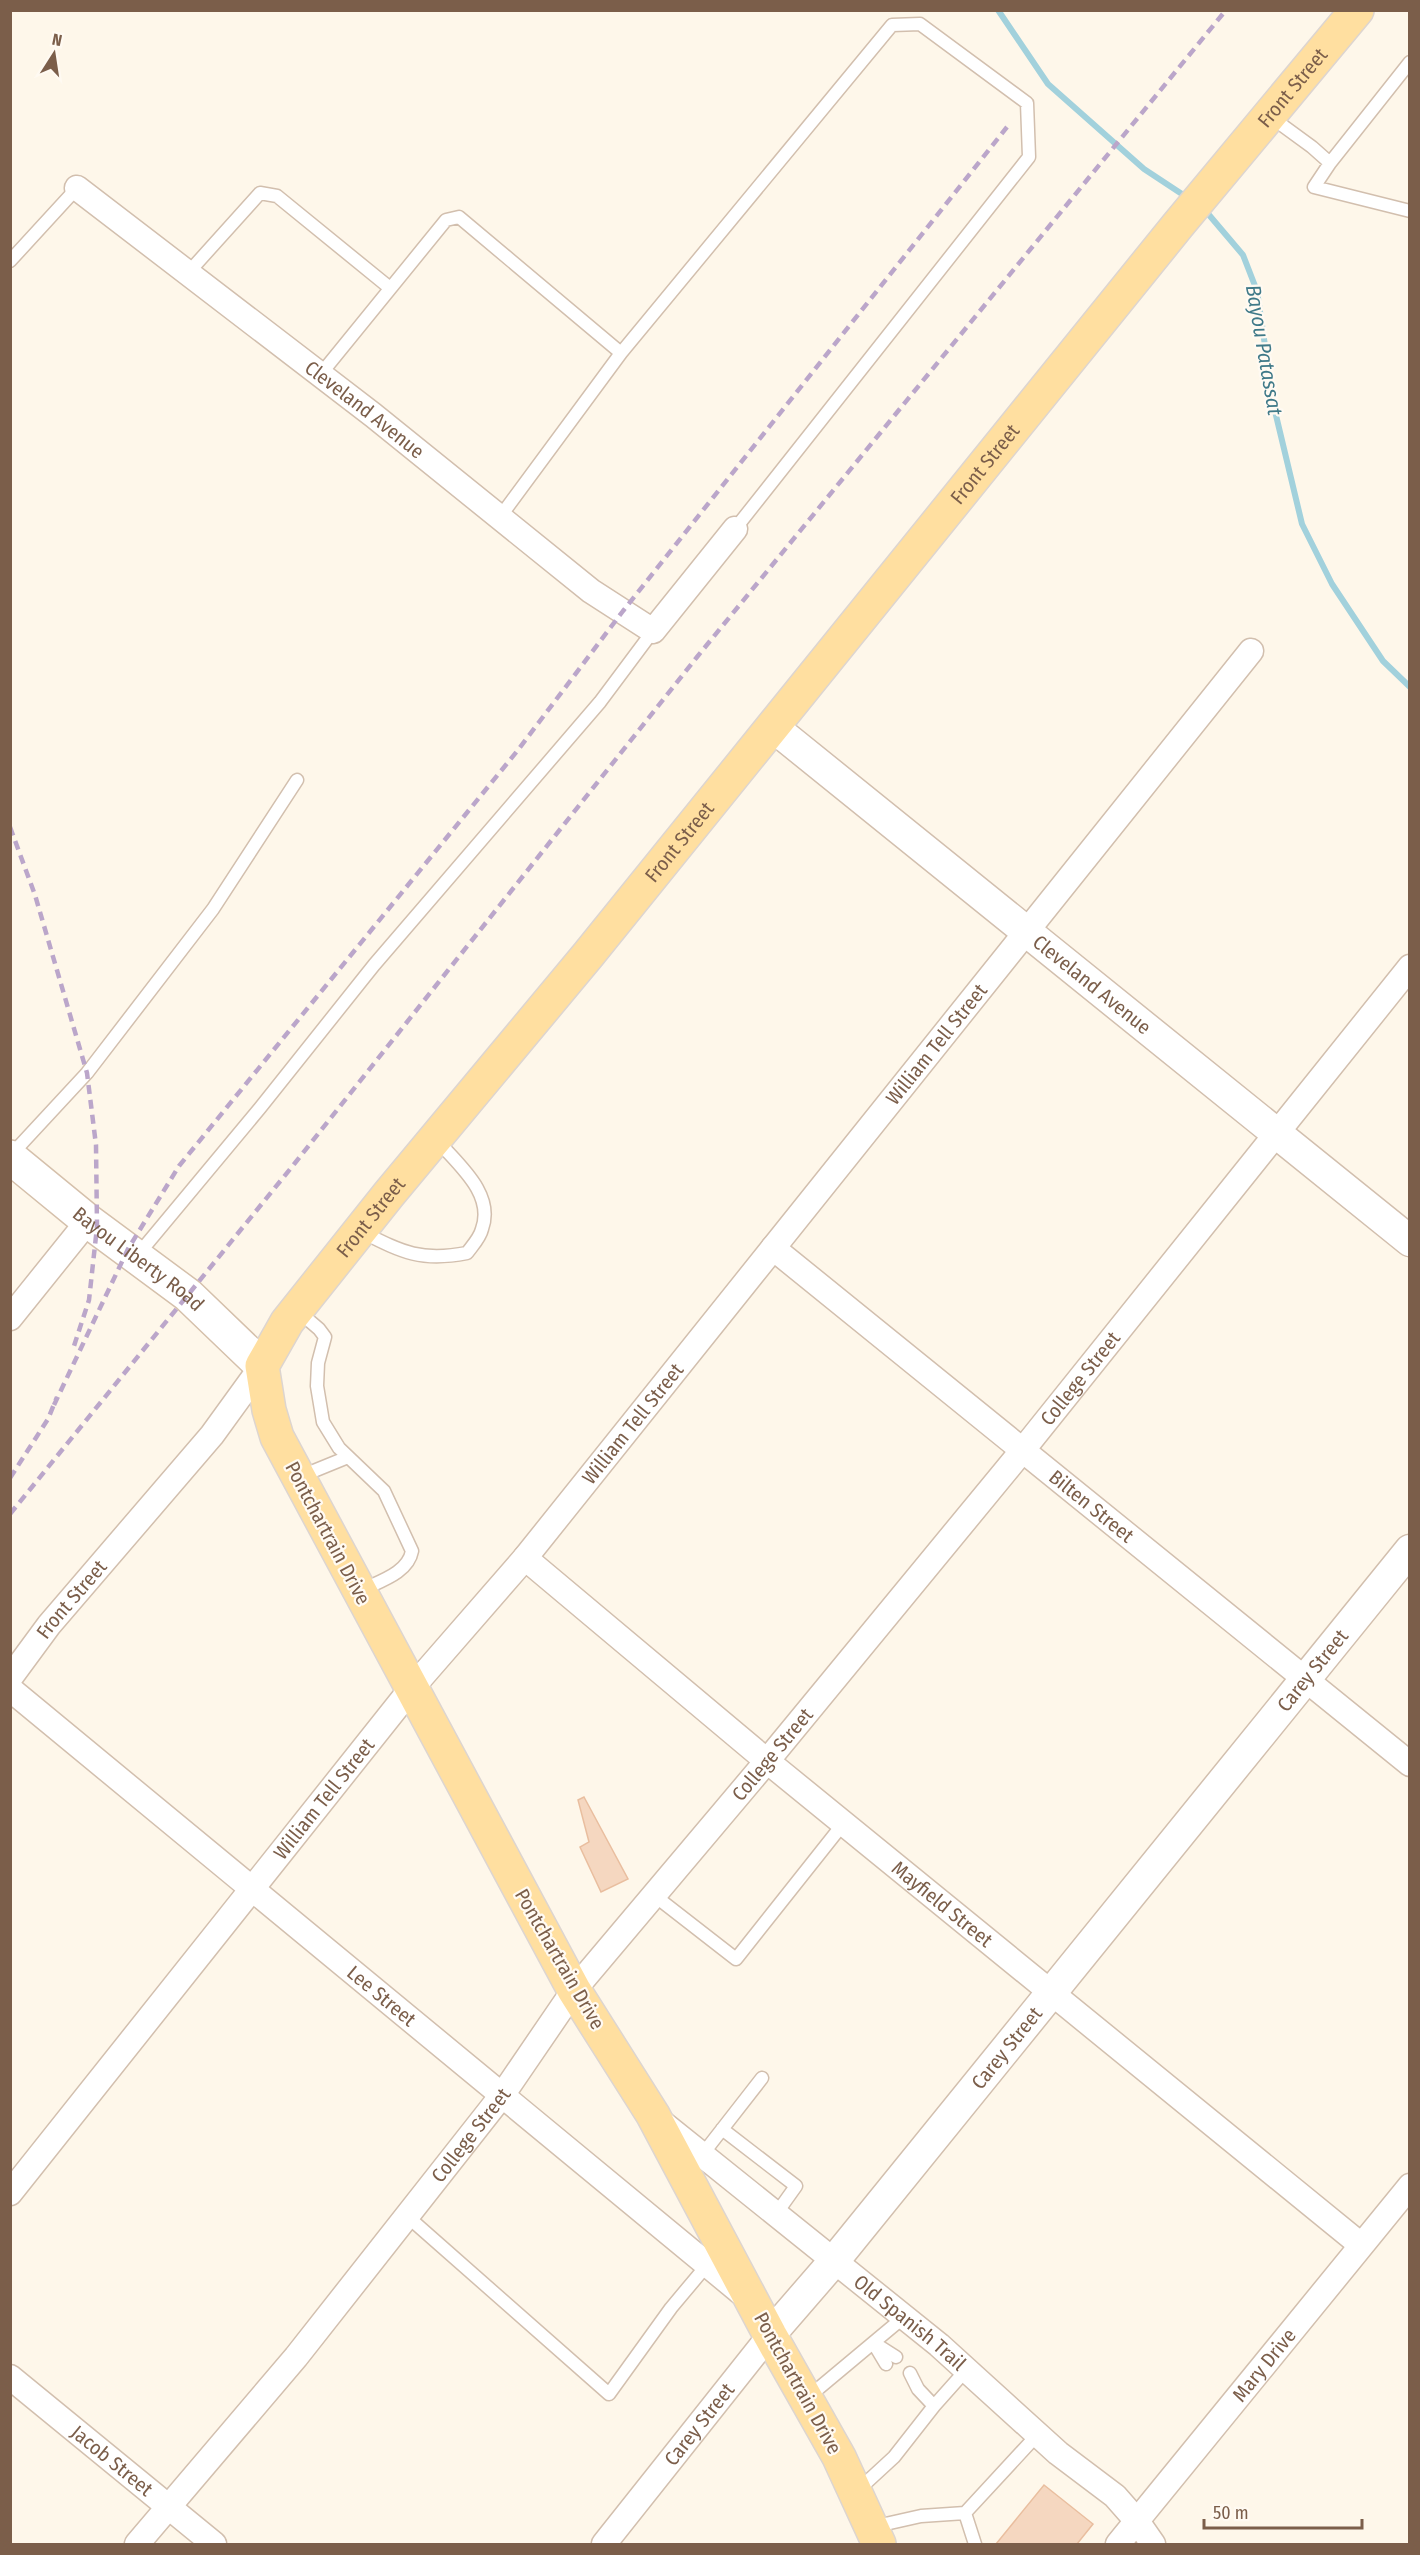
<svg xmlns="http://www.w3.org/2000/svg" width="1420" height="2555" viewBox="0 0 1420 2555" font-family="'Fira Sans Condensed',sans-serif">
<rect width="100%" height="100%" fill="#fef7ea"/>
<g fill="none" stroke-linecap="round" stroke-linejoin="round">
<path stroke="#a2d1dc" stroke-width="6" d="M 998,10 L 1048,84 L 1144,169 L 1188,198
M 1204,209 L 1243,255 L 1257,291 L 1274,407 L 1302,524 L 1332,584 L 1383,661 L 1410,687"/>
</g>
<path fill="#f5d7c0" stroke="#e9be9f" stroke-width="1.5" d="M 584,1797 L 628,1879 L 601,1892 L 580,1847 L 589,1842 L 578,1800 Z
M 1044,2485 L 1093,2524 L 1077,2544 L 996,2544 Z"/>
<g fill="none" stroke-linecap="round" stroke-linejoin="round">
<g stroke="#d2bfae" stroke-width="15">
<path id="service" d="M 1271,117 L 1312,147 L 1330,163 L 1314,187 L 1410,211
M 1330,163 L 1410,62
M 10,261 L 77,188
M 188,273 L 260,193 L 277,196 L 390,288
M 320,375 L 446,220 L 459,217 L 621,353
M 500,517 L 621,353 L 892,25 L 920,24 L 1027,103 L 1029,157 L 735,529
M 11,1155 L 87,1073 L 213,909 L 297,780
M 362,1232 C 402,1252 421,1262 467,1253 C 472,1246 480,1238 482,1229 C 495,1193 457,1164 436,1139
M 136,1257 L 260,1108 L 374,965 L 600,702 L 653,631
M 298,1311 L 319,1329 L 325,1337 L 318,1363 L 317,1386 L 323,1422 L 339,1448 L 384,1491 L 412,1551 C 408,1573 380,1581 362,1590
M 299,1477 L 348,1457
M 655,1896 L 736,1959 L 843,1824
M 722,2129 L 796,2186 L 776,2214
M 702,2155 L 762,2078
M 407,2216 L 609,2394 L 671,2308 L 707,2265
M 874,2343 L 896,2357
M 874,2344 L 886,2364
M 910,2373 L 918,2389 L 934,2406
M 807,2398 L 904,2317
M 856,2492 L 894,2457 L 934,2406 L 967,2369
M 965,2513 L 975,2544
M 872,2527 L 921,2516 L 965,2513 L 1038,2434"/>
</g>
<g stroke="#d2bfae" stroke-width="27">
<g id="minor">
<path id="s1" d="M 77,188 L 373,415 L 591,591 L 653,631 L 735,529"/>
<path id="s2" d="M 773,1248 L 1410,1764"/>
<path d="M 10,1318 L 88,1221"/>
<path id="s3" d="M 525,1558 L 767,1761 L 1361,2245"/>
<path id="s4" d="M 10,1678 L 49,1625 L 212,1435 L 262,1366"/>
<path id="s5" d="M 10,1689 L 744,2295"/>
<path id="s6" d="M 660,2121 L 939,2345 L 1058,2453 L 1115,2496 L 1137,2521 L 1153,2544"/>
<path id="s7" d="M 10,2193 L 411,1689 L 525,1558 L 1251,651"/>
<path id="s8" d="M 10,2377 L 214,2544"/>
<path id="s9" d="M 137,2544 L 296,2357 L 503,2094 L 574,1990 L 767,1761 L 1022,1451 L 1410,967"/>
<path id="s10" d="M 604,2544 L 770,2335"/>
<path id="s11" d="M 1118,2544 L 1410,2186"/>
</g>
</g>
<g stroke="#d2bfae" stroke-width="33">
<g id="tertiary">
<path id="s12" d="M 773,727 L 1410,1241"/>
<path id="s13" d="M 770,2335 L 834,2261 L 1410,1550"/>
</g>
</g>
<g stroke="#d5c0ab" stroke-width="36">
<g id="secondary">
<path id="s14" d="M 10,1157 L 88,1221 L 188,1295 L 262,1366"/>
</g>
</g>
<g stroke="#ddd5d0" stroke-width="36">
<g id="primary">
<path id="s15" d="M 879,2544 L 839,2457 L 770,2335 L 653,2115 L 574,1990 L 277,1437 L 269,1410 L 262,1366 L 287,1322 L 389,1194 L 588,955 L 1178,225 L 1357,10"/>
</g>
</g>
<use href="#service" stroke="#fff" stroke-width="12"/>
<use href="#minor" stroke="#fff" stroke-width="24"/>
<use href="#tertiary" stroke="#fff" stroke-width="30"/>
<use href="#secondary" stroke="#fff" stroke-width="33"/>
<use href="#primary" stroke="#ffdfa0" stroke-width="33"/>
<path stroke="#bba6ca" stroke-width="4.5" stroke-dasharray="9 6" stroke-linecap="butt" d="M 10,827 L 35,895 L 87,1073 L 96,1145 L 97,1227 L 89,1300 L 73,1349
M 54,1405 L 128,1249 L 179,1166 L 518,750 L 623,611 L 1007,127
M 10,1478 L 48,1419 L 57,1397
M 10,1514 L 295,1163 L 697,657 L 1226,10"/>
</g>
<g text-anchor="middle" stroke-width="4.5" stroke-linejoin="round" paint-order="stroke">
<g font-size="20" fill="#7b5e4a" stroke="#fffaf2">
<text dy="7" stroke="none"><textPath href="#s15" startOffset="2976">Front Street</textPath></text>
<text dy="7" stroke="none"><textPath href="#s1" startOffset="363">Cleveland Avenue</textPath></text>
<text dy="7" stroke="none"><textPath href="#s15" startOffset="2490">Front Street</textPath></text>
<text dy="7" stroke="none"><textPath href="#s15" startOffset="2004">Front Street</textPath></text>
<text dy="7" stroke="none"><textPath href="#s12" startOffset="410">Cleveland Avenue</textPath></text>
<text dy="7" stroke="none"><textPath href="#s7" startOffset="1476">William Tell Street</textPath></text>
<text dy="7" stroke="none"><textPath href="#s15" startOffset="1518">Front Street</textPath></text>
<text dy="7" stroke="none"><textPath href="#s14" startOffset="164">Bayou Liberty Road</textPath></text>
<text dy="7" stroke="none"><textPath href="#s9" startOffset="1500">College Street</textPath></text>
<text dy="7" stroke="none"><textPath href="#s7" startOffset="990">William Tell Street</textPath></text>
<text dy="7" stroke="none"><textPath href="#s2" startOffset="410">Bilten Street</textPath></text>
<text transform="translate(328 1533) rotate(62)" y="7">Pontchartrain Drive</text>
<text dy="7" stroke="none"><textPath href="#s4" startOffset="100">Front Street</textPath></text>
<text dy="7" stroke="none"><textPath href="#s13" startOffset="858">Carey Street</textPath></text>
<text dy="7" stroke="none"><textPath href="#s9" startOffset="1014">College Street</textPath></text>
<text dy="7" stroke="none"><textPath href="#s7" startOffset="504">William Tell Street</textPath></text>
<text dy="7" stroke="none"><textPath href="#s3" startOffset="542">Mayfield Street</textPath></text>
<text transform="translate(560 1959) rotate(60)" y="7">Pontchartrain Drive</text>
<text dy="7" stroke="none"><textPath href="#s5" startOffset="482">Lee Street</textPath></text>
<text dy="7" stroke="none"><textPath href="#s13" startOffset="372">Carey Street</textPath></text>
<text dy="7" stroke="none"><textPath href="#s9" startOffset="528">College Street</textPath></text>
<text dy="7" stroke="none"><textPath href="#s6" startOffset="321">Old Spanish Trail</textPath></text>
<text dy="7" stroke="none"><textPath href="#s11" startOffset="231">Mary Drive</textPath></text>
<text transform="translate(798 2383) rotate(61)" y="7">Pontchartrain Drive</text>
<text dy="7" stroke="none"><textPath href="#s10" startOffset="153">Carey Street</textPath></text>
<text dy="7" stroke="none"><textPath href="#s8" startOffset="132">Jacob Street</textPath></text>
</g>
<g font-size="21" font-style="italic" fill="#3f7988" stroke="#fffaf2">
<text transform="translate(1264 350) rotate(80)" y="7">Bayou Patassat</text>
</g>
</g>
<rect width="1420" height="2555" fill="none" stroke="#7b5e4a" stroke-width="24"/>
<g transform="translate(54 54) rotate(12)" stroke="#fffaf2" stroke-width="4.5" paint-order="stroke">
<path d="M0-4.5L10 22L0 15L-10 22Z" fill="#7b5e4a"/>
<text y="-9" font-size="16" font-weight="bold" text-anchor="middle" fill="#7b5e4a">N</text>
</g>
<path d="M1204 2519v9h158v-9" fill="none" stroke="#7b5e4a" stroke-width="3"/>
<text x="1213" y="2519" font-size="18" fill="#7b5e4a" stroke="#fffaf2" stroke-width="4.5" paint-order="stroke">50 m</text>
</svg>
